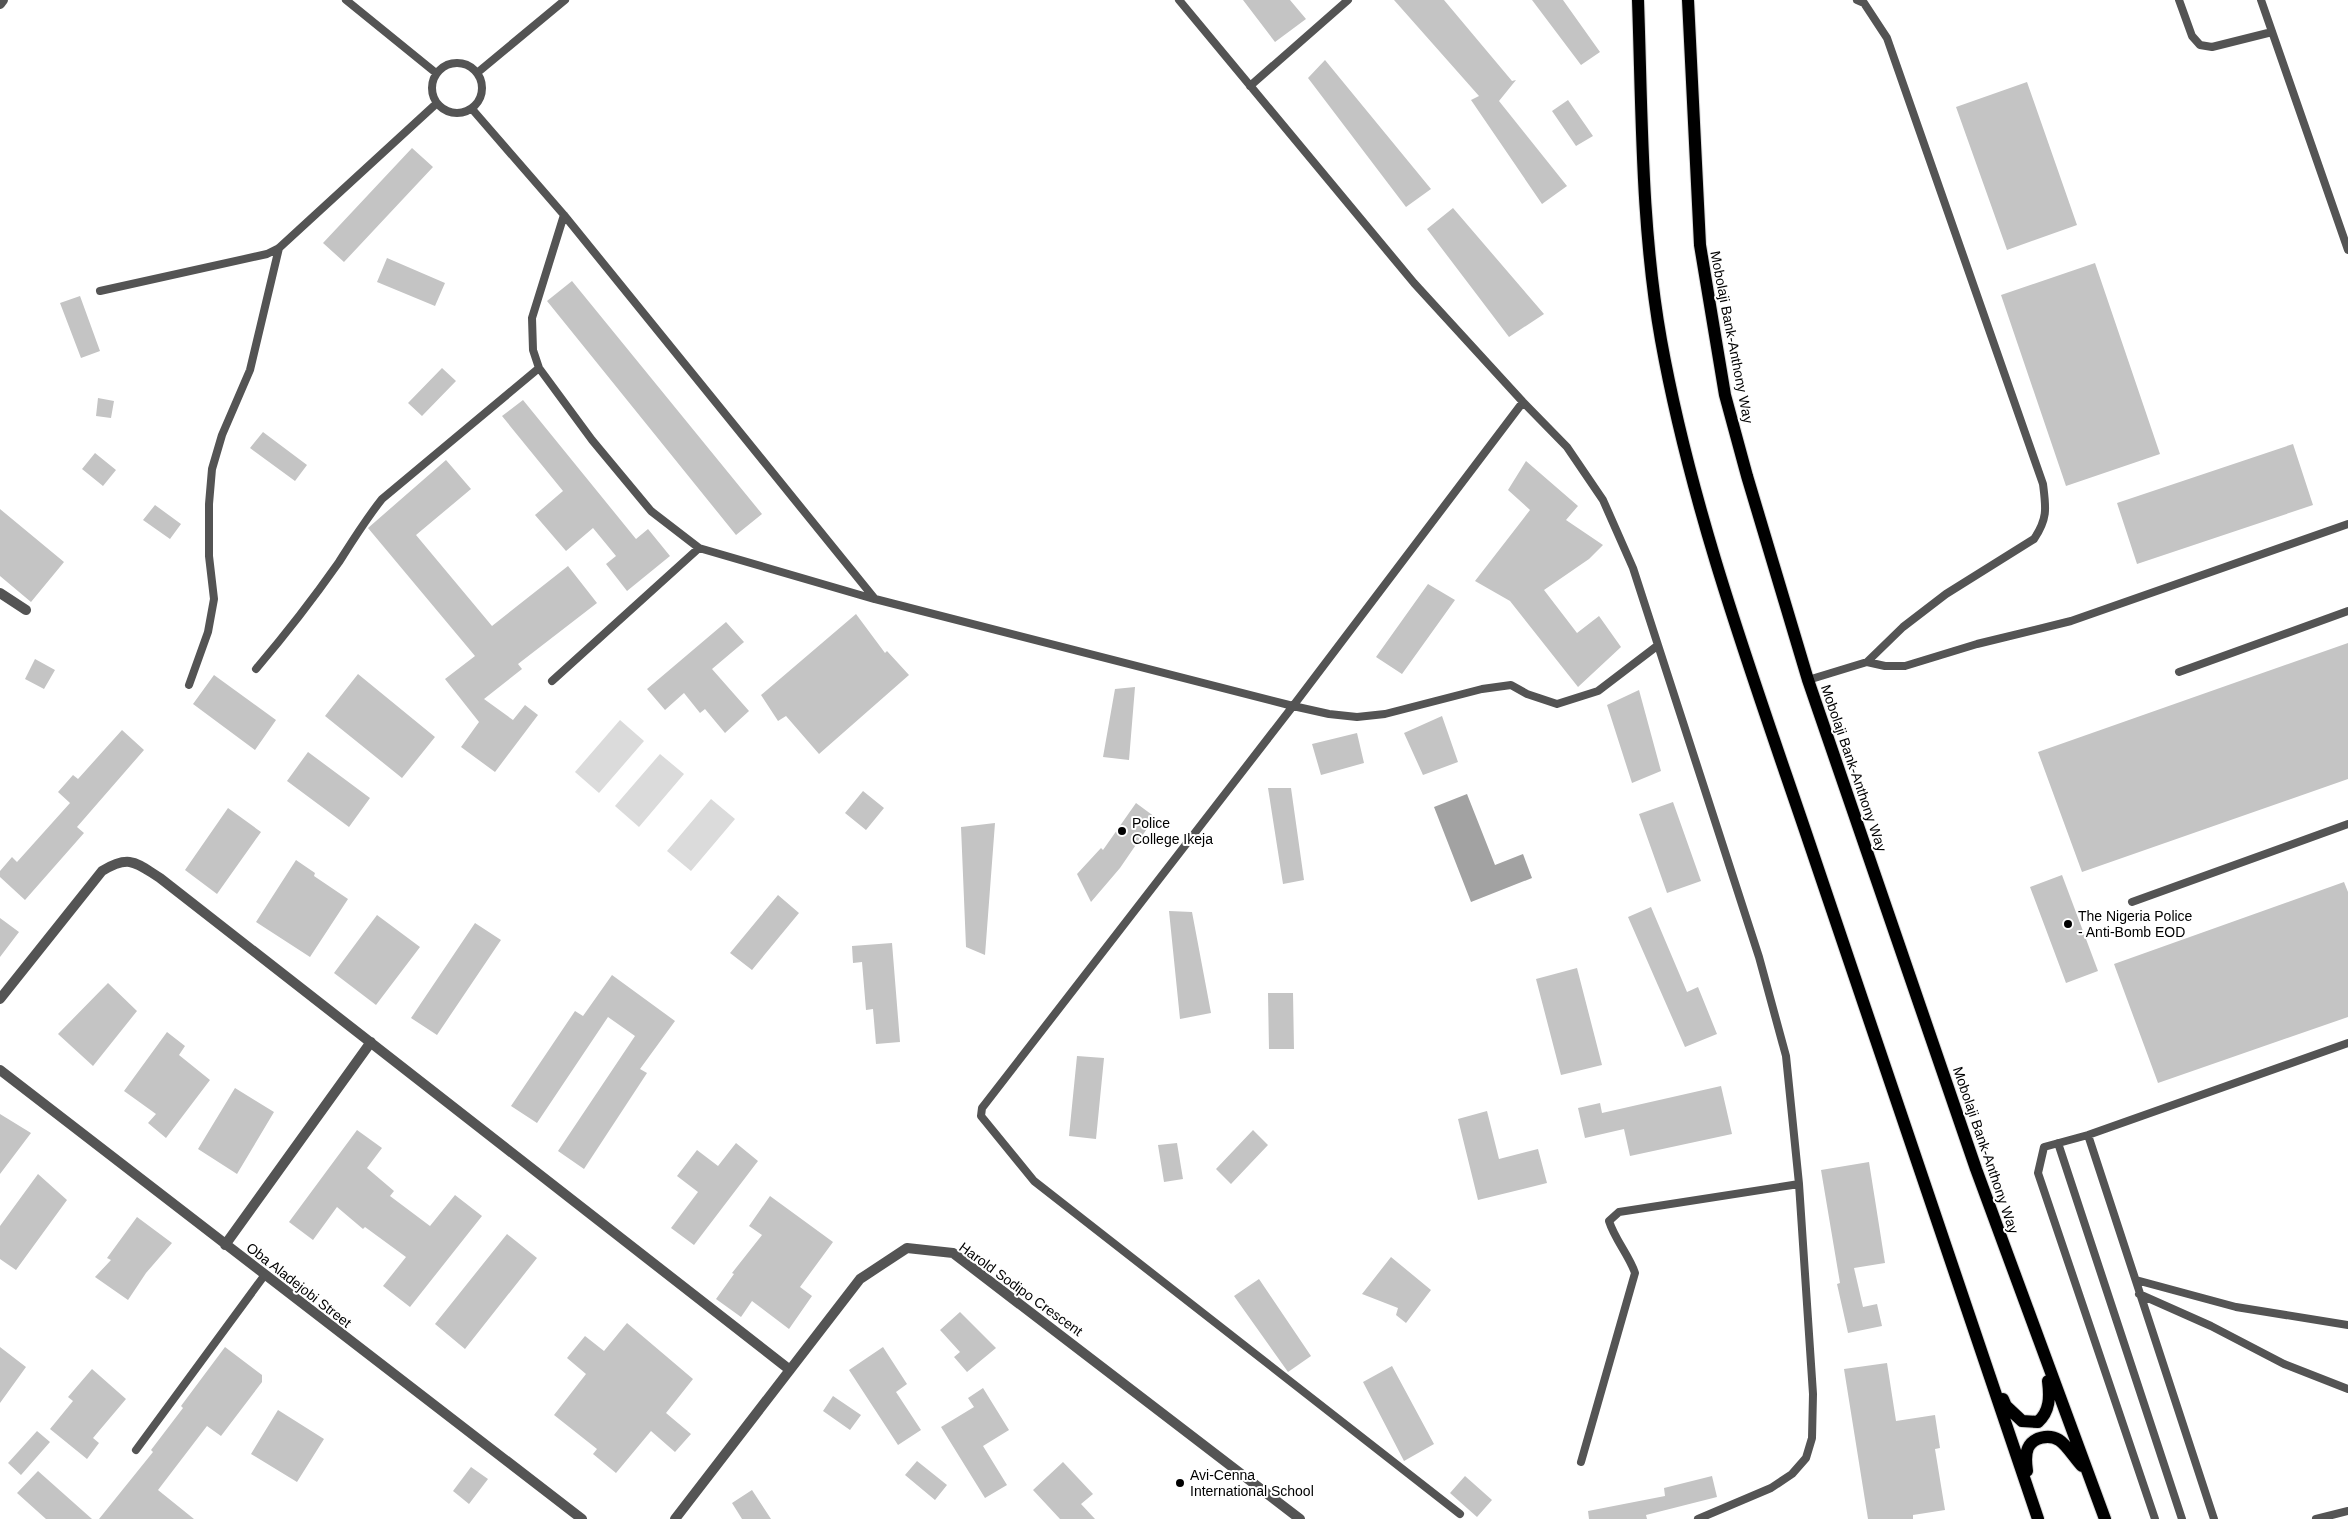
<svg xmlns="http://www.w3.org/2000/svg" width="2348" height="1519" viewBox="0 0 2348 1519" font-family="Helvetica,sans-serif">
<rect width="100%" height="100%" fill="#fff"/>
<path fill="#dbdbdb" d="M 620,720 L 644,741 L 599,793 L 575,772 Z
M 660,754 L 684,774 L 639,827 L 615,806 Z
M 711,799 L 735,819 L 691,871 L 667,851 Z"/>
<path fill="#a2a2a2" d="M 1467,794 L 1495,865 L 1523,854 L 1532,878 L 1471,902 L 1434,807 Z"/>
<path fill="#c4c4c4" d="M 1243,0 L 1290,0 L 1306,19 L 1275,42 Z
M 1394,0 L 1444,0 L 1512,81 L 1516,80 L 1499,101 L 1567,186 L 1542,204 L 1471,100 L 1479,96 Z
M 1532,0 L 1563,0 L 1600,52 L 1581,65 Z
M 1325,60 L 1431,189 L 1406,207 L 1308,78 Z
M 2027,82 L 2077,225 L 2007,250 L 1956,107 Z
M 1568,100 L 1593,136 L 1576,146 L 1552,111 Z
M 412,148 L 433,167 L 344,262 L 323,243 Z
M 1453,208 L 1544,314 L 1509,337 L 1427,229 Z
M 387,258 L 445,283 L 435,306 L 377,282 Z
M 2095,263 L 2160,454 L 2066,486 L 2001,295 Z
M 572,281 L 762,514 L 736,535 L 547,301 Z
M 80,296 L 100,351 L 81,358 L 60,303 Z
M 442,368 L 456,381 L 422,416 L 408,403 Z
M 98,398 L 114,401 L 111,418 L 96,416 Z
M 523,400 L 636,539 L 648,529 L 670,556 L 627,591 L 606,564 L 616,556 L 593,528 L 566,551 L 535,515 L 563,491 L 502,416 Z
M 263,432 L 307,465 L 295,481 L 250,448 Z
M 2293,444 L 2313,505 L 2137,564 L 2117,503 Z
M 95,453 L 116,470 L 103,486 L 82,469 Z
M 446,460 L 471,489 L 416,535 L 492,626 L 568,566 L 597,603 L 518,664 L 522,669 L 484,699 L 513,720 L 525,705 L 538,715 L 495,772 L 461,747 L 479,722 L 445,679 L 475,656 L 368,528 Z
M 1526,461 L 1578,506 L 1566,520 L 1603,545 L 1589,559 L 1544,590 L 1577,633 L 1599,616 L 1621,647 L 1578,687 L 1510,601 L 1475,581 L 1530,510 L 1508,490 Z
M 155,505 L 181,524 L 170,539 L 143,520 Z
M 0,509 L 64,562 L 31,602 L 0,576 Z
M 1428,584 L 1455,600 L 1402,674 L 1376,657 Z
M 856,614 L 885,653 L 887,651 L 909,675 L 819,754 L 786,716 L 778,721 L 761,695 Z
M 726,622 L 744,642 L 712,669 L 749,711 L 725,733 L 705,709 L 700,713 L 684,693 L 665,710 L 647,689 Z
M 2348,643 L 2348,779 L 2082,872 L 2038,752 Z
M 35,659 L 55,670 L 44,689 L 25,679 Z
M 358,674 L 435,737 L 402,778 L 325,716 Z
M 214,675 L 276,720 L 255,750 L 193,704 Z
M 1135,687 L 1129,760 L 1103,757 L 1115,689 Z
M 1639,690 L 1661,771 L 1632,783 L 1607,705 Z
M 1442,716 L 1458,762 L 1423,775 L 1404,733 Z
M 122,730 L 144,750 L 77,827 L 84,833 L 25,900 L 0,877 L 0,871 L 12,857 L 17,862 L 70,803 L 58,792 L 73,775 L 78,779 Z
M 1357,733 L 1364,763 L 1321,775 L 1312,744 Z
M 308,752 L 370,798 L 349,827 L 287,781 Z
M 1268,788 L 1291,788 L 1304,880 L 1283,884 Z
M 863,791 L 884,808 L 866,830 L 845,813 Z
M 1673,802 L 1701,881 L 1667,893 L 1639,814 Z
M 1136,803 L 1155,817 L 1120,868 L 1091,902 L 1077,874 L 1101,848 L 1103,850 Z
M 228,808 L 261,832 L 217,894 L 185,870 Z
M 995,823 L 985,955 L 966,947 L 961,827 Z
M 296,860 L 315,873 L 314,876 L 348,899 L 310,957 L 256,922 Z
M 2062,875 L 2098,971 L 2066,983 L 2030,887 Z
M 2344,882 L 2348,892 L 2348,1017 L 2158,1083 L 2114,964 Z
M 778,895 L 799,913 L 752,970 L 730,953 Z
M 1651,907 L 1687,992 L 1698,987 L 1717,1034 L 1685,1047 L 1628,917 Z
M 1169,911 L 1192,912 L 1211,1013 L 1180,1019 Z
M 377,915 L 420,947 L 376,1005 L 334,973 Z
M 0,918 L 19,932 L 0,957 Z
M 475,923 L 501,940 L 437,1035 L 411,1018 Z
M 892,943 L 900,1042 L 876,1044 L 873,1009 L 866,1010 L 862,962 L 853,963 L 852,946 Z
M 1577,968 L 1602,1065 L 1561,1075 L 1536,979 Z
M 612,975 L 675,1021 L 640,1069 L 647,1073 L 584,1169 L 558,1151 L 635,1036 L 608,1017 L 537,1123 L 511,1106 L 575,1011 L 583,1016 Z
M 108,983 L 137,1011 L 93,1066 L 58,1034 Z
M 1268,993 L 1293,993 L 1294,1049 L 1269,1049 Z
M 167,1032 L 185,1046 L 179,1055 L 210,1080 L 166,1138 L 148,1123 L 156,1114 L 124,1091 Z
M 1077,1056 L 1104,1058 L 1096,1139 L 1069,1136 Z
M 1721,1086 L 1732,1134 L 1630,1156 L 1624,1129 L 1585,1138 L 1578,1108 L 1600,1103 L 1602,1113 Z
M 235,1088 L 274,1112 L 237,1174 L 198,1149 Z
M 1487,1111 L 1499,1159 L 1538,1149 L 1547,1183 L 1478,1200 L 1458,1119 Z
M 0,1114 L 31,1133 L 0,1174 Z
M 357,1130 L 382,1148 L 367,1168 L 394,1191 L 390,1196 L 430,1226 L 455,1195 L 482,1216 L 410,1307 L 383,1286 L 406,1257 L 365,1227 L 363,1229 L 337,1207 L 313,1240 L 289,1222 Z
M 1253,1130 L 1268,1145 L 1231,1184 L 1216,1169 Z
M 736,1143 L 758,1161 L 694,1245 L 671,1228 L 698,1192 L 677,1176 L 697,1150 L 718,1166 Z
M 1177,1143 L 1183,1179 L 1164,1182 L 1158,1145 Z
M 1869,1162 L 1885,1263 L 1854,1268 L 1863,1307 L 1877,1304 L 1882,1326 L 1848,1333 L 1837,1284 L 1840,1283 L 1821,1170 Z
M 38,1174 L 67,1200 L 16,1270 L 0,1259 L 0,1226 Z
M 770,1196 L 833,1242 L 800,1287 L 812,1296 L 789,1329 L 752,1301 L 741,1317 L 716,1299 L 734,1274 L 732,1273 L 762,1235 L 749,1226 Z
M 137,1217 L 172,1243 L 146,1273 L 128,1300 L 95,1277 L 111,1260 L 107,1258 Z
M 507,1234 L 537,1258 L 465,1349 L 435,1324 Z
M 1391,1257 L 1431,1290 L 1406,1323 L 1396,1315 L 1398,1308 L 1362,1294 Z
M 1259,1279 L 1311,1356 L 1288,1372 L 1234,1296 Z
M 960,1312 L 996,1348 L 967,1372 L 954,1357 L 960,1352 L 940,1330 Z
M 627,1323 L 693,1379 L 666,1413 L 691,1434 L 675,1452 L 651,1431 L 616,1473 L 593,1454 L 597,1449 L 554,1415 L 586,1374 L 567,1358 L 585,1336 L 604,1351 Z
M 0,1347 L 26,1367 L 0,1403 Z
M 225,1347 L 262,1375 L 262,1382 L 221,1436 L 207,1426 L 158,1490 L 194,1519 L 99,1519 L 153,1452 L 151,1450 L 183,1408 L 181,1406 Z
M 883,1347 L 907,1384 L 896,1392 L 921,1430 L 898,1445 L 849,1370 Z
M 1887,1363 L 1896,1421 L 1935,1415 L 1940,1448 L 1935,1449 L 1945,1510 L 1913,1515 L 1913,1519 L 1868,1519 L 1844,1369 Z
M 1392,1366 L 1434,1444 L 1404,1461 L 1363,1382 Z
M 92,1369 L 126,1399 L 93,1438 L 99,1443 L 87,1459 L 50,1429 L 73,1401 L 68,1397 Z
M 983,1388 L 1009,1430 L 983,1446 L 1007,1485 L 985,1498 L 941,1427 L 974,1407 L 968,1398 Z
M 833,1396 L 861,1415 L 850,1430 L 823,1411 Z
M 278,1410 L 324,1439 L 297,1482 L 251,1454 Z
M 37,1431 L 50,1442 L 21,1475 L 8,1463 Z
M 917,1461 L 947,1485 L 935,1500 L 905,1475 Z
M 1063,1462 L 1093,1494 L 1081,1504 L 1095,1519 L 1060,1519 L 1033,1490 Z
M 471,1467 L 488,1479 L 469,1504 L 453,1491 Z
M 38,1471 L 92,1519 L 46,1519 L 17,1493 Z
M 1465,1476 L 1492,1500 L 1477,1517 L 1450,1493 Z
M 1712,1476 L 1717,1497 L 1646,1515 L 1647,1519 L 1589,1519 L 1588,1511 L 1665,1496 L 1664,1488 Z
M 752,1490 L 771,1519 L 742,1519 L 732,1503 Z"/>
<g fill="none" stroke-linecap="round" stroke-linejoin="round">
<g stroke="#dbdbdb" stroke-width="14">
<path id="primary" d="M 1638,0 C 1642,113 1641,228 1661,340 C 1692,512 1753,677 1809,842 C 1885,1068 1963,1293 2038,1519
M 1688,0 L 1700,245 L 1725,395 L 1747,476 L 1808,680 L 1976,1169 L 2105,1519
M 2003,1399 L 2006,1406 L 2022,1421 L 2038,1422 C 2050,1411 2050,1397 2048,1381
M 2027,1471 C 2026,1464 2025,1455 2028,1448 C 2033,1437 2049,1434 2059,1440 C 2066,1444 2076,1460 2082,1466"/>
</g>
<path stroke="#545454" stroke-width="8" d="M 346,0 L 436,73
M 1179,0 L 1414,283 L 1523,402 L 1567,447 L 1603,500 L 1633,568 L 1759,957 L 1786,1056 L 1799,1184 L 1813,1394 L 1812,1438 L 1806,1458 L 1792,1474 L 1771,1488 L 1698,1519
M 1857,0 L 1864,3 L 1887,38 L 2043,484 C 2046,508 2048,518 2034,539 L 1946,594 L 1903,627 L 1867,662
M 2179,0 L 2192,36 L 2200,45 L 2212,47 L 2272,32
M 2261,0 L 2348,250
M432 88a25 25 0 1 1 50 0a25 25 0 1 1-50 0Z
M 477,73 L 565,0
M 1250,86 L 1348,0
M 472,109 L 564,215 L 875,599 L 1293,706 L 1329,714 L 1357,717 L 1385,714 L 1482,689 L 1511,685 L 1527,694 L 1557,704 L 1598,691 L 1657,646
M 564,215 L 532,318 L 533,350 L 539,368 L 592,440 L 651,511 L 699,548 L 874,599
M 100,291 L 267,254 L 279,248 L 437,103
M 256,669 C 285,635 313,599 339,562 C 353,540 366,519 382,499 L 539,368
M 2179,672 L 2348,611
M 1808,680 L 1867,662 L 1885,666 L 1905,666 L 1977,644 L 2071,621 L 2348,524
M 552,681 L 699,548
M 189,685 L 208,632 L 214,599 L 209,556 L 209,504 L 212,469 L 222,435 L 250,370 L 279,248
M 2132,902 L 2348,824
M 2088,1135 L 2214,1519
M 2058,1143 L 2182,1519
M 2136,1280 L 2236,1307 L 2348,1325
M 2139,1294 L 2211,1326 L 2284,1364 L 2348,1389
M 136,1450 L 264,1276
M 1581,1462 L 1635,1273 C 1629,1255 1615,1240 1609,1221 L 1619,1212 L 1799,1184
M 1460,1514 L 1034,1181 L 981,1116 L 982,1108 L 1293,706 L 1523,402
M 2155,1519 L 2038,1173 L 2044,1147 L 2088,1135 L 2348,1043
M 2316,1519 L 2348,1511"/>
<path stroke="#545454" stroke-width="10" d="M 0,593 L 26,610
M 0,999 L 102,871 C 130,854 136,863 160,878 L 790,1370
M 0,1070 L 582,1519
M 225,1245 L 371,1042
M 675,1519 L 860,1279 L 907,1248 L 953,1253 L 1300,1519"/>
<path stroke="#545454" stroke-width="10" d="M 0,4 L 3,0"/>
<use href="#primary" stroke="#000" stroke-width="12"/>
</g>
<g fill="#000" stroke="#fff" stroke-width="2">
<circle cx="1122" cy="831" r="5"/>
<circle cx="2068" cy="924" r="5"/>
<circle cx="1180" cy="1483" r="5"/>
</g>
<g text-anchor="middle" stroke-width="4" stroke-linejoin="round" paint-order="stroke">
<g font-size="14" fill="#000" stroke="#fff">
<text transform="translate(1732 337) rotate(79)" y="5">Mobolaji Bank-Anthony Way</text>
<text transform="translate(1854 768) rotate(71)" y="5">Mobolaji Bank-Anthony Way</text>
<text transform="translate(1986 1150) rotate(71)" y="5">Mobolaji Bank-Anthony Way</text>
<text transform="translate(299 1285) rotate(38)" y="5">Oba Aladejobi Street</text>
<text transform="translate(1021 1289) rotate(36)" y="5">Harold Sodipo Crescent</text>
</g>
<g font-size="14" fill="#000" stroke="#fff" text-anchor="start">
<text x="1132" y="828">Police<tspan x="1132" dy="16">College Ikeja</tspan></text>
<text x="2078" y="921">The Nigeria Police<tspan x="2078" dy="16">- Anti-Bomb EOD</tspan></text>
<text x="1190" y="1480">Avi-Cenna<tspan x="1190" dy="16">International School</tspan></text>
</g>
</g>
</svg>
